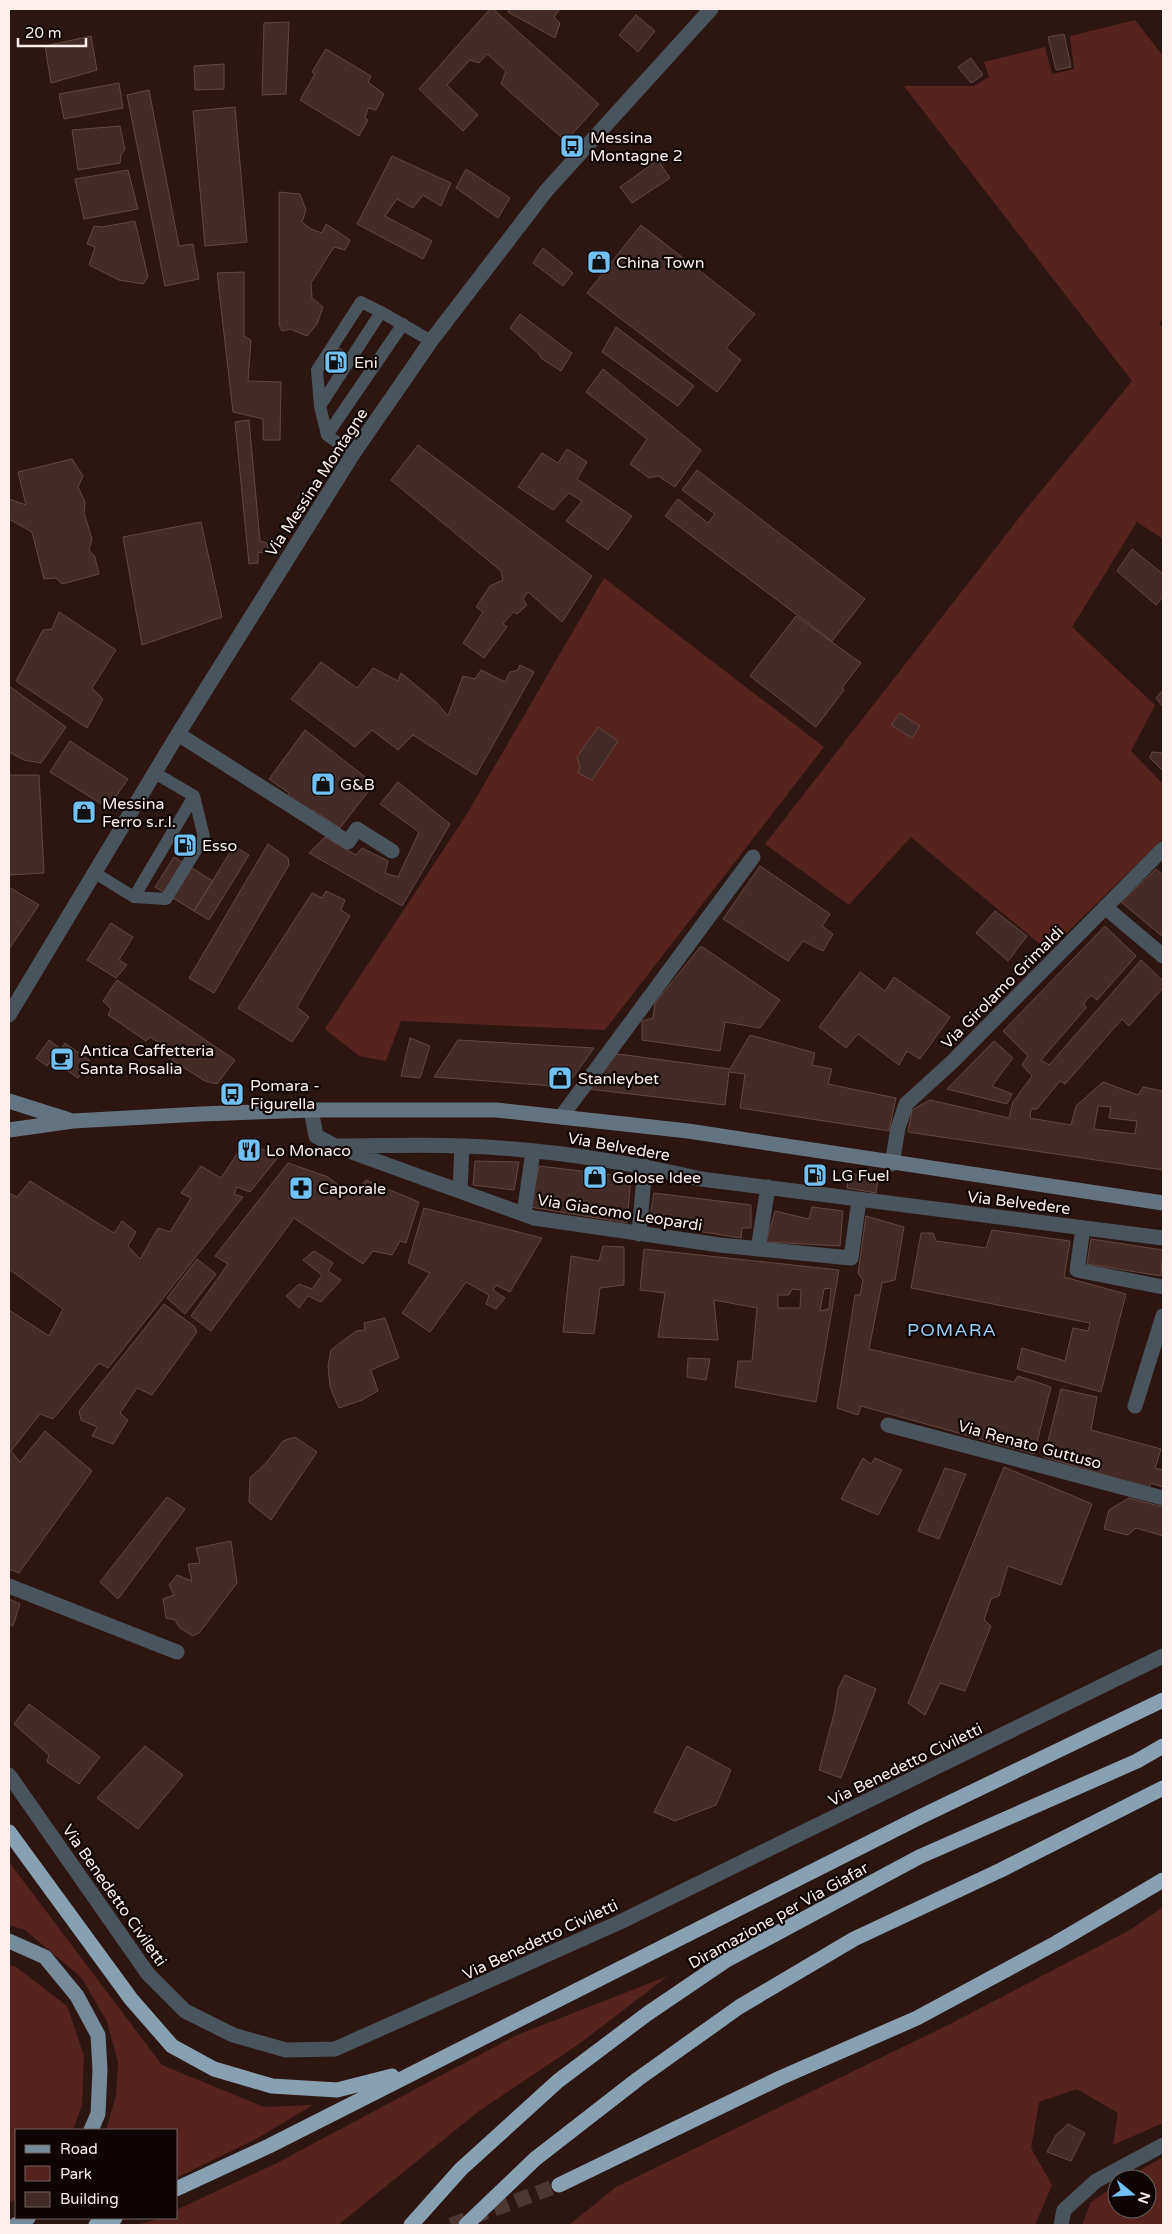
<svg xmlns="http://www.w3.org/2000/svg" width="1172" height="2234" viewBox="0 0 1172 2234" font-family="'Varela Round',sans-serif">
<rect width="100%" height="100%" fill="#2d1612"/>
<path fill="#56241c" d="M 1135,20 L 1163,56 L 1163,318 L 1159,324 L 1163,327 L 1163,539 L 1137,522 L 1072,627 L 1155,705 L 1131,751 L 1163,784 L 1163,839 L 1048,951 L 911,837 L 849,905 L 765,844 L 1022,514 L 1132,381 L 904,86 L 974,86 L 989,77 L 984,62 L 1045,47 L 1052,74 L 1074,69 L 1070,36 Z
M 604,578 L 824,747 L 605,1030 L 401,1021 L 386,1061 L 359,1056 L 325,1029 L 465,817 Z
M 9,1862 L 162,2065 L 264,2107 L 313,2105 L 256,2139 L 176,2178 L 176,2130 L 106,2130 L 116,2096 L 118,2062 L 107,2022 L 82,1978 L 25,1930 L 9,1925 Z
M 1163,1907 L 1163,2123 L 1113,2145 L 1118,2113 L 1077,2089 L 1039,2102 L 1031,2148 L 1052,2185 L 1035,2225 L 569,2225 L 616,2187 L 952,2023 L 1130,1930 Z
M 9,1965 L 16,1967 L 67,2006 L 84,2056 L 82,2105 L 73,2130 L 16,2130 L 16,2199 L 9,2203 Z
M 668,1976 L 579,2044 L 479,2111 L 338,2225 L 137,2225 L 160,2218 L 176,2218 L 176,2210 L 277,2163 L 517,2035 Z
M 1163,2157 L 1163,2225 L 1082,2225 L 1091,2202 L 1117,2184 L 1117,2209 L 1147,2209 L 1147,2179 L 1125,2179 Z"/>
<path fill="#452b27" stroke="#634742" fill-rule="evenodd" d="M 490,9 L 493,9 L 599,104 L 566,141 L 501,84 L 506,71 L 487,54 L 479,63 L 470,60 L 447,85 L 478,115 L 463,131 L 419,89 Z
M 510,9 L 560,9 L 554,17 L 560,23 L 555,38 L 508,12 Z
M 636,15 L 655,31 L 638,52 L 619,35 Z
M 289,22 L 286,94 L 262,95 L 264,23 Z
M 1064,34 L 1071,67 L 1056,70 L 1048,37 Z
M 91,36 L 97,70 L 51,83 L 45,46 Z
M 326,49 L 371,76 L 368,82 L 384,94 L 376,110 L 368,108 L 365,118 L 368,120 L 359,136 L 300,100 L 315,74 L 312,72 Z
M 971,58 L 983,75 L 971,83 L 958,67 Z
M 224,64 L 224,89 L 195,90 L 194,66 Z
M 119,83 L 123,108 L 64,119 L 59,94 Z
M 149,90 L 179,246 L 193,244 L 199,279 L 165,286 L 127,95 Z
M 235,107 L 247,242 L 205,246 L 193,111 Z
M 120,126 L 125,150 L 121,154 L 120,163 L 78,170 L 72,130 Z
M 392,156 L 451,183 L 441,206 L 423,195 L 413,208 L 397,199 L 385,216 L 432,241 L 423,259 L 357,224 Z
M 658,160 L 670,178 L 632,203 L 620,187 Z
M 466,169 L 510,198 L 498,218 L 456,188 Z
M 128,170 L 138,209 L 84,219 L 75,179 Z
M 279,192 L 300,194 L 306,210 L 302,222 L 311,229 L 322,233 L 326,224 L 350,240 L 345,250 L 334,247 L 311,283 L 312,298 L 323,307 L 317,324 L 307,336 L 290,329 L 282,331 L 279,325 Z
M 135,221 L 148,277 L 143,284 L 119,280 L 89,265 L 95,247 L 87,244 L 94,226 L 102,227 Z
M 641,225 L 755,314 L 726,348 L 741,360 L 717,392 L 587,293 Z
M 543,248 L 573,273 L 563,286 L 533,263 Z
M 244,272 L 244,336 L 251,340 L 248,381 L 281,382 L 280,440 L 263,440 L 263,419 L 233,412 L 217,273 Z
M 520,314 L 572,353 L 561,371 L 542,359 L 539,354 L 510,328 Z
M 616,327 L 694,386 L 678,406 L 602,352 Z
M 334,345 L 354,357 L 342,376 L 323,364 Z
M 603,369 L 701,450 L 675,487 L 658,476 L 649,478 L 630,464 L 647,439 L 586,392 Z
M 249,420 L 260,541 L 267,543 L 268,551 L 258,553 L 258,563 L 249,564 L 235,422 Z
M 418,445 L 592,576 L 562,622 L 528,592 L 523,599 L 527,605 L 517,614 L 513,612 L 503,624 L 507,627 L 484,658 L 463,643 L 483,612 L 476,607 L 490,586 L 503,580 L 501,571 L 391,480 Z
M 567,449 L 587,462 L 577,479 L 632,516 L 608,550 L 566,521 L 582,501 L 569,493 L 553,510 L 518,487 L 542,453 L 558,463 Z
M 72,459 L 83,476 L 78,487 L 85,502 L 84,513 L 92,539 L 89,550 L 95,557 L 99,574 L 62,584 L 56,578 L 44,579 L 32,532 L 9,519 L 9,499 L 26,505 L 18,472 Z
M 697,470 L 865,599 L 832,641 L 665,516 L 678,499 L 708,523 L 715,514 L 682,490 Z
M 201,522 L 222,617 L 142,645 L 123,537 Z
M 1132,549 L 1163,574 L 1163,597 L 1156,605 L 1117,571 Z
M 59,612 L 116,650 L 92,688 L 103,699 L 87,728 L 16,681 L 43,630 L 52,629 Z
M 796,616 L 861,663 L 842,688 L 844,690 L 816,727 L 750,676 Z
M 321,662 L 357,688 L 373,668 L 398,681 L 401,673 L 436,702 L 448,716 L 463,676 L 475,679 L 481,670 L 505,682 L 510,672 L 518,670 L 520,665 L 534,672 L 476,775 L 413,735 L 398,750 L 372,730 L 355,747 L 291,699 Z
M 9,686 L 66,727 L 41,763 L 24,760 L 9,752 Z
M 1163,690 L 1163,707 L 1156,698 Z
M 900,713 L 920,726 L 912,738 L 891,725 Z
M 598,727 L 618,741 L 592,780 L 578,773 L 580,767 L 577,757 Z
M 305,730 L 374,784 L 340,828 L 313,810 L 307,815 L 285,800 L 289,793 L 269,779 Z
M 70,741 L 128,779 L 108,808 L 50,772 Z
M 1152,752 L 1163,753 L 1163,771 L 1150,758 Z
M 9,775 L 39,775 L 44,873 L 9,875 Z
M 398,782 L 450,824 L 402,906 L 309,853 L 325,837 L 356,855 L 362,848 L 388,861 L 385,873 L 398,877 L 419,832 L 380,804 Z
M 268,844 L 288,858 L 289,865 L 214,993 L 189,978 Z
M 234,846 L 249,855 L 209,920 L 194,911 Z
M 174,857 L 213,881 L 194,911 L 155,887 Z
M 760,866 L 830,914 L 822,926 L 833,934 L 823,951 L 803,941 L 788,961 L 723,919 Z
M 1156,869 L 1163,875 L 1163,937 L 1121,902 Z
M 9,887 L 39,905 L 9,949 Z
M 326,891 L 345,900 L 341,910 L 350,916 L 297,1007 L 309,1017 L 292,1042 L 238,1008 L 312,893 L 322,898 Z
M 995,911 L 1027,936 L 1008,961 L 976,933 Z
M 111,923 L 133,937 L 119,960 L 127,965 L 116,978 L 87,960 Z
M 1105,926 L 1136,956 L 1097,1000 L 1091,995 L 1084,1003 L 1086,1008 L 1041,1060 L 1049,1065 L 1141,960 L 1163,981 L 1163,988 L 1129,1026 L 1122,1019 L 1065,1084 L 1060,1081 L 1037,1109 L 1031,1109 L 1030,1118 L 1071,1125 L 1076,1106 L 1103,1082 L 1138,1095 L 1143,1087 L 1163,1091 L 1163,1170 L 908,1132 L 912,1110 L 930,1100 L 1009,1118 L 1013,1102 L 1032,1076 L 1022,1065 L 1028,1056 L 1003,1031 ZM 1098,1106 L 1111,1107 L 1109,1118 L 1137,1121 L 1135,1134 L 1094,1129 Z
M 701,946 L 780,1000 L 760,1028 L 725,1022 L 720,1051 L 642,1040 L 642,1021 L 653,1018 L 655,1003 Z
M 860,972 L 885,991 L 894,977 L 950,1017 L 920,1059 L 907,1051 L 899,1065 L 858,1034 L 846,1048 L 819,1027 Z
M 117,980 L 235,1060 L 217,1084 L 205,1081 L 169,1058 L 172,1050 L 150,1037 L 146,1041 L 108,1015 L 111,1009 L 103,1001 Z
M 750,1035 L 815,1053 L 812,1065 L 832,1069 L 828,1084 L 896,1098 L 889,1131 L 740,1108 L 745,1074 L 729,1072 L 725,1105 L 588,1089 L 611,1053 L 730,1069 Z
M 410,1038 L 430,1046 L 420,1078 L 401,1076 Z
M 49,1040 L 61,1049 L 65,1043 L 90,1061 L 78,1078 L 52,1060 L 47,1066 L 36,1058 Z
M 458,1040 L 594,1048 L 566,1087 L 434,1077 Z
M 994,1041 L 1013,1058 L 992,1086 L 1012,1094 L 1007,1104 L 947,1089 Z
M 245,1142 L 279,1156 L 250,1192 L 237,1187 L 234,1194 L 243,1197 L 108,1368 L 99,1363 L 53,1419 L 40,1414 L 11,1451 L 20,1462 L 45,1431 L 92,1471 L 19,1573 L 9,1569 L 9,1310 L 49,1336 L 63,1309 L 9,1269 L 9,1193 L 17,1197 L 30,1181 L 114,1233 L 122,1221 L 136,1232 L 128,1246 L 140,1259 L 158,1228 L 170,1232 L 191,1198 L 181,1193 L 201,1166 L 221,1178 Z
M 475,1161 L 519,1162 L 514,1190 L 473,1185 Z
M 288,1163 L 328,1177 L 352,1196 L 366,1180 L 419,1202 L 406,1243 L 400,1241 L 392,1255 L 373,1251 L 363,1264 L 294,1218 L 211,1331 L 191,1316 L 228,1264 L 215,1256 Z
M 539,1166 L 631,1177 L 627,1223 L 530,1207 Z
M 849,1173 L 878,1178 L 876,1193 L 847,1188 Z
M 654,1193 L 751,1205 L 751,1228 L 742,1228 L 741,1238 L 697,1231 L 700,1222 L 688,1219 L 674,1227 L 649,1223 Z
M 812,1207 L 843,1211 L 840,1246 L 766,1242 L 775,1211 L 809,1219 Z
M 424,1208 L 542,1238 L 510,1292 L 496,1285 L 493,1290 L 505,1298 L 496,1309 L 486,1304 L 489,1295 L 466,1282 L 430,1332 L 402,1313 L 430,1273 L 408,1263 Z
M 866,1216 L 904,1227 L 895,1280 L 882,1283 L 869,1349 L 1014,1382 L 1018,1376 L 1051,1387 L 1034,1454 L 861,1406 L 858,1415 L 837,1408 L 855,1295 L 860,1295 L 863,1280 L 858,1273 Z
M 992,1230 L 1070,1241 L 1064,1277 L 1126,1294 L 1101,1392 L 1017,1369 L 1022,1348 L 1065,1361 L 1073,1328 L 1088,1331 L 1090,1323 L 911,1288 L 921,1233 L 933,1233 L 936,1241 L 986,1248 Z
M 1091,1239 L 1163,1250 L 1161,1276 L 1087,1264 Z
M 603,1246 L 624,1247 L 624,1285 L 600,1288 L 594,1334 L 563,1332 L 571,1256 L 599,1261 Z
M 644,1249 L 839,1270 L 816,1402 L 735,1387 L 738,1361 L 752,1361 L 757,1308 L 714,1300 L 718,1340 L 658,1337 L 665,1293 L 640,1290 ZM 831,1288 L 829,1309 L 820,1311 L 824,1289 ZM 792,1289 L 801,1290 L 800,1308 L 778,1308 L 778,1295 L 789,1295 Z
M 314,1251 L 333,1263 L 328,1271 L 341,1280 L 321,1302 L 308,1296 L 299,1308 L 286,1296 L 299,1284 L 312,1289 L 322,1275 L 303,1260 Z
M 197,1259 L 216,1274 L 185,1314 L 167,1298 Z
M 164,1304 L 194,1326 L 197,1332 L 152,1395 L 137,1388 L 120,1413 L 128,1420 L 113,1444 L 92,1436 L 97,1427 L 81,1420 L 79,1411 Z
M 385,1318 L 399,1358 L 371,1370 L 378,1391 L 362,1400 L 339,1408 L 330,1387 L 328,1366 L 331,1350 L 356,1331 L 365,1330 L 364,1323 Z
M 688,1358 L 710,1359 L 706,1380 L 687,1377 Z
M 1061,1389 L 1097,1397 L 1091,1430 L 1161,1449 L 1155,1468 L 1163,1470 L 1163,1487 L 1151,1483 L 1149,1488 L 1044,1457 Z
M 295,1437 L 317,1452 L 271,1520 L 249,1502 L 250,1478 L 266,1463 L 283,1441 Z
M 863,1458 L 871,1464 L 875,1458 L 902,1470 L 878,1515 L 841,1499 Z
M 1004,1467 L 1092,1504 L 1061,1585 L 1008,1566 L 999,1596 L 991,1599 L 984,1620 L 991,1626 L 965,1691 L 940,1683 L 925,1715 L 908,1703 Z
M 945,1468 L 966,1474 L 939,1539 L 918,1531 Z
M 167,1497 L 185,1509 L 118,1599 L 100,1582 Z
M 1129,1498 L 1163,1507 L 1163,1536 L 1136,1528 L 1128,1535 L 1104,1529 L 1109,1510 Z
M 231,1541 L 237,1583 L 199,1633 L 193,1636 L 180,1628 L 175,1620 L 166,1618 L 163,1599 L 174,1595 L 169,1585 L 177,1575 L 192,1581 L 188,1564 L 200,1563 L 196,1548 Z
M 9,1599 L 20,1604 L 13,1626 L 9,1624 Z
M 845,1675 L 876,1689 L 841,1778 L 819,1770 L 835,1710 L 838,1689 Z
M 29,1704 L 100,1757 L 79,1784 L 47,1762 L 49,1755 L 14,1724 Z
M 145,1746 L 183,1775 L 138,1829 L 97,1798 Z
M 687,1746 L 731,1770 L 716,1805 L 675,1821 L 654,1812 Z
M 1068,2124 L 1085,2133 L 1071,2161 L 1047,2152 L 1056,2135 Z"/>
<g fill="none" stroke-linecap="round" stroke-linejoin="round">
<path stroke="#4c3733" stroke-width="15" stroke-dasharray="15 8" stroke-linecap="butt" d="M 451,2225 L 559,2185"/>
<path stroke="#4a545c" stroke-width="12" d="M 320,406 L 317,370 L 361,302 L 381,312
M 327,435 L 403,324
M 353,454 L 327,435 L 320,406 L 381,312 L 431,341
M 95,873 L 134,897 L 166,899 L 204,837 L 194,796 L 155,773
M 134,897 L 194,796"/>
<path stroke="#4a545c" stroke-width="15" d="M 178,734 L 348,842 L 357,829 L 392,851
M 1105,907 L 1163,956
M 311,1110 L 316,1136 L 335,1146 L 534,1218 L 720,1245 L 851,1258 L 859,1200
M 561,1117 L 753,857
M 335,1146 C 378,1146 421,1144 464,1146 C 544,1149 623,1161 701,1179 L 1163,1238
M 892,1164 L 898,1128 L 906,1104 L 952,1062 L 1163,849
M 460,1191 L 462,1146
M 524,1214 L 533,1151
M 1083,1228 L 1077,1270 L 1163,1287
M 639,1234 L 645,1166
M 758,1249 L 768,1187
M 1135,1406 L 1163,1316
M 888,1425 L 1163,1498
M 9,1586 L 177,1652
M 9,1775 L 148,1974 L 185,2011 L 233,2035 L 286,2050 L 335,2049 L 618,1923 L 1163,1656
M 1061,2225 L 1064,2210 L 1096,2181 L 1163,2145"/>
<path stroke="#4a545c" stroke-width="15" d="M 9,1015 L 178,734 L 353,454 L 431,341 L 546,191 L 711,9"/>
<path stroke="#63737f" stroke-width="15" d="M 9,1101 L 69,1120
M 9,1130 L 73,1121 L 201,1114 L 311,1110 L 497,1110 L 688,1131 L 1163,1203"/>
<path stroke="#768b9a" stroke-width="15" d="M 9,1941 L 45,1957 L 77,1996 L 98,2035 L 100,2070 L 98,2114 L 91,2130
M 15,2225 L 28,2218"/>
<path stroke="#87a1b3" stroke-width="15" d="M 9,1832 L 131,1999 L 172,2046 L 214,2069 L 272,2086 L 337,2090 L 392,2076
M 559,2185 L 780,2078 L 917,2018 L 1056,1943 L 1163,1880
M 176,2189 L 269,2146 L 920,1817 L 1163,1700
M 96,2225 L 115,2218
M 411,2225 L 461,2169 L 558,2081 L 647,2014 L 725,1961 L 919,1857 L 1137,1761 L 1163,1746
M 466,2225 L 535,2159 L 638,2079 L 739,2007 L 854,1939 L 1001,1870 L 1163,1788"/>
</g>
<defs>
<g id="bus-square" transform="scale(1.25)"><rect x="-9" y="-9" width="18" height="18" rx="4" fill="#72c1f5" stroke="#0e0504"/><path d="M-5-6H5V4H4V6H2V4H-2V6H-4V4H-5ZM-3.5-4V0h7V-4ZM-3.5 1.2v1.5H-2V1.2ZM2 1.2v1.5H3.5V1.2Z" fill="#111"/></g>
<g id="shop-square" transform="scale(1.25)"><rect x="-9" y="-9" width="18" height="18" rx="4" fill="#72c1f5" stroke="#0e0504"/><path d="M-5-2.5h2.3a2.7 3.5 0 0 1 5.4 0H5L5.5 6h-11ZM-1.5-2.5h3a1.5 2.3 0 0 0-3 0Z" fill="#111"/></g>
<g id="fuel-square" transform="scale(1.25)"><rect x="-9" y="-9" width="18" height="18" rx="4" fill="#72c1f5" stroke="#0e0504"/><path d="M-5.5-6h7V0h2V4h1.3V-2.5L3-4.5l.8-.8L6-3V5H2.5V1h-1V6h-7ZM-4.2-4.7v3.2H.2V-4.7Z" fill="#111"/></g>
<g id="cafe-square" transform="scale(1.25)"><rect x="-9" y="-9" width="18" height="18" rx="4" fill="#72c1f5" stroke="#0e0504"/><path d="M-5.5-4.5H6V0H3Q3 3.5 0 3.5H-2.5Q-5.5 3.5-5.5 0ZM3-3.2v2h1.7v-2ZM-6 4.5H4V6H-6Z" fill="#111"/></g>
<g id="restaurant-square" transform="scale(1.25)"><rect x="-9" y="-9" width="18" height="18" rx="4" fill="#72c1f5" stroke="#0e0504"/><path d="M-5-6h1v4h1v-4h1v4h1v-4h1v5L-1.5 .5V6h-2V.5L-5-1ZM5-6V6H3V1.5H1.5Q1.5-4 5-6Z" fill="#111"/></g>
<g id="pharmacy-square" transform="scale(1.25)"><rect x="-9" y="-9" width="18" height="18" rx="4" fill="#72c1f5" stroke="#0e0504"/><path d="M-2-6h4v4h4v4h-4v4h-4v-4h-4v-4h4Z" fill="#111"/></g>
</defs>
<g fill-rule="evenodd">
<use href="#bus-square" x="572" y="146"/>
<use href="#shop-square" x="599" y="262"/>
<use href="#fuel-square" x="336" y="362"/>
<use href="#shop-square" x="323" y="784"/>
<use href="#shop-square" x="84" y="812"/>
<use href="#fuel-square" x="185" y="845"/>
<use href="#cafe-square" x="62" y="1059"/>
<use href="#shop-square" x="560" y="1078"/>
<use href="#bus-square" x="232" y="1094"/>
<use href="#restaurant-square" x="249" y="1150"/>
<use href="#fuel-square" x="815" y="1175"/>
<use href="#shop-square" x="595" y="1177"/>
<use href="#pharmacy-square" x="301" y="1188"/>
</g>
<g text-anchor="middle" stroke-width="4.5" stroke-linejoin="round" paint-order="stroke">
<g font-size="16" fill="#fdefed" stroke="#0e0504" text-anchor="start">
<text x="590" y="143">Messina<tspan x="590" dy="18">Montagne 2</tspan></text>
<text x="616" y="268">China Town</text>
<text x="354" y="368">Eni</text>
<text x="340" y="790">G&amp;B</text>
<text x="102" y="809">Messina<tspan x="102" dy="18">Ferro s.r.l.</tspan></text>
<text x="202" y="851">Esso</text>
<text x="80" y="1056">Antica Caffetteria<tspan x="80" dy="18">Santa Rosalia</tspan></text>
<text x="578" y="1084">Stanleybet</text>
<text x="250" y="1091">Pomara -<tspan x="250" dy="18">Figurella</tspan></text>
<text x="266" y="1156">Lo Monaco</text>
<text x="832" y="1181">LG Fuel</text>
<text x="612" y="1183">Golose Idee</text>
<text x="318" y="1194">Caporale</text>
</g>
<g font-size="16" fill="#fdefed" stroke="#0e0504">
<text transform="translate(316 482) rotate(-57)" y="6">Via Messina Montagne</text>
<text transform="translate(1002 987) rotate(-45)" y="6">Via Girolamo Grimaldi</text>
<text transform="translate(619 1146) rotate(10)" y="6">Via Belvedere</text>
<text transform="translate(1019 1202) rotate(7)" y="6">Via Belvedere</text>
<text transform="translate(620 1212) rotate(9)" y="6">Via Giacomo Leopardi</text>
<text transform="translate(1030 1444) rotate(15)" y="6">Via Renato Guttuso</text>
<text transform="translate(905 1764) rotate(-26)" y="6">Via Benedetto Civiletti</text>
<text transform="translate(115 1895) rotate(55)" y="6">Via Benedetto Civiletti</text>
<text transform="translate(778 1915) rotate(-29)" y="6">Diramazione per Via Giafar</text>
<text transform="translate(540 1939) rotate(-25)" y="6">Via Benedetto Civiletti</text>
</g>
<g font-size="18" letter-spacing="1" fill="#98d0f7" stroke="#0e0504">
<text x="952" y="1336">POMARA</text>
</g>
</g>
<rect width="1172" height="2234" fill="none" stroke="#fdefed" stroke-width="20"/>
<rect x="15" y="2129" width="162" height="90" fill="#0e0504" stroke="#6e6361"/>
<rect x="25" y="2145" width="25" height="8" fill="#768b9a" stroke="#6e6361"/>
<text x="60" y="2154" font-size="15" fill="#fdefed">Road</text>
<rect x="25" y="2166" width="25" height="15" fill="#56241c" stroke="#6e6361"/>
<text x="60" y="2179" font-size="15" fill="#fdefed">Park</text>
<rect x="25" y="2192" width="25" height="15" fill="#452b27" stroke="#6e6361"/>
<text x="60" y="2204" font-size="15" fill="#fdefed">Building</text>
<g transform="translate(1132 2194) rotate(108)"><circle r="24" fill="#0e0504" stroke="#6e6361"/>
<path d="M0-4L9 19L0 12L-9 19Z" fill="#72c1f5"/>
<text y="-8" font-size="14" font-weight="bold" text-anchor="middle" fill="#fdefed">N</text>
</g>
<path d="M18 38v8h68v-8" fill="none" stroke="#fdefed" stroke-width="2.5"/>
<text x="25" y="38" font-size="15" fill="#fdefed" stroke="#0e0504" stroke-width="4" paint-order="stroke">20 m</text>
</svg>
